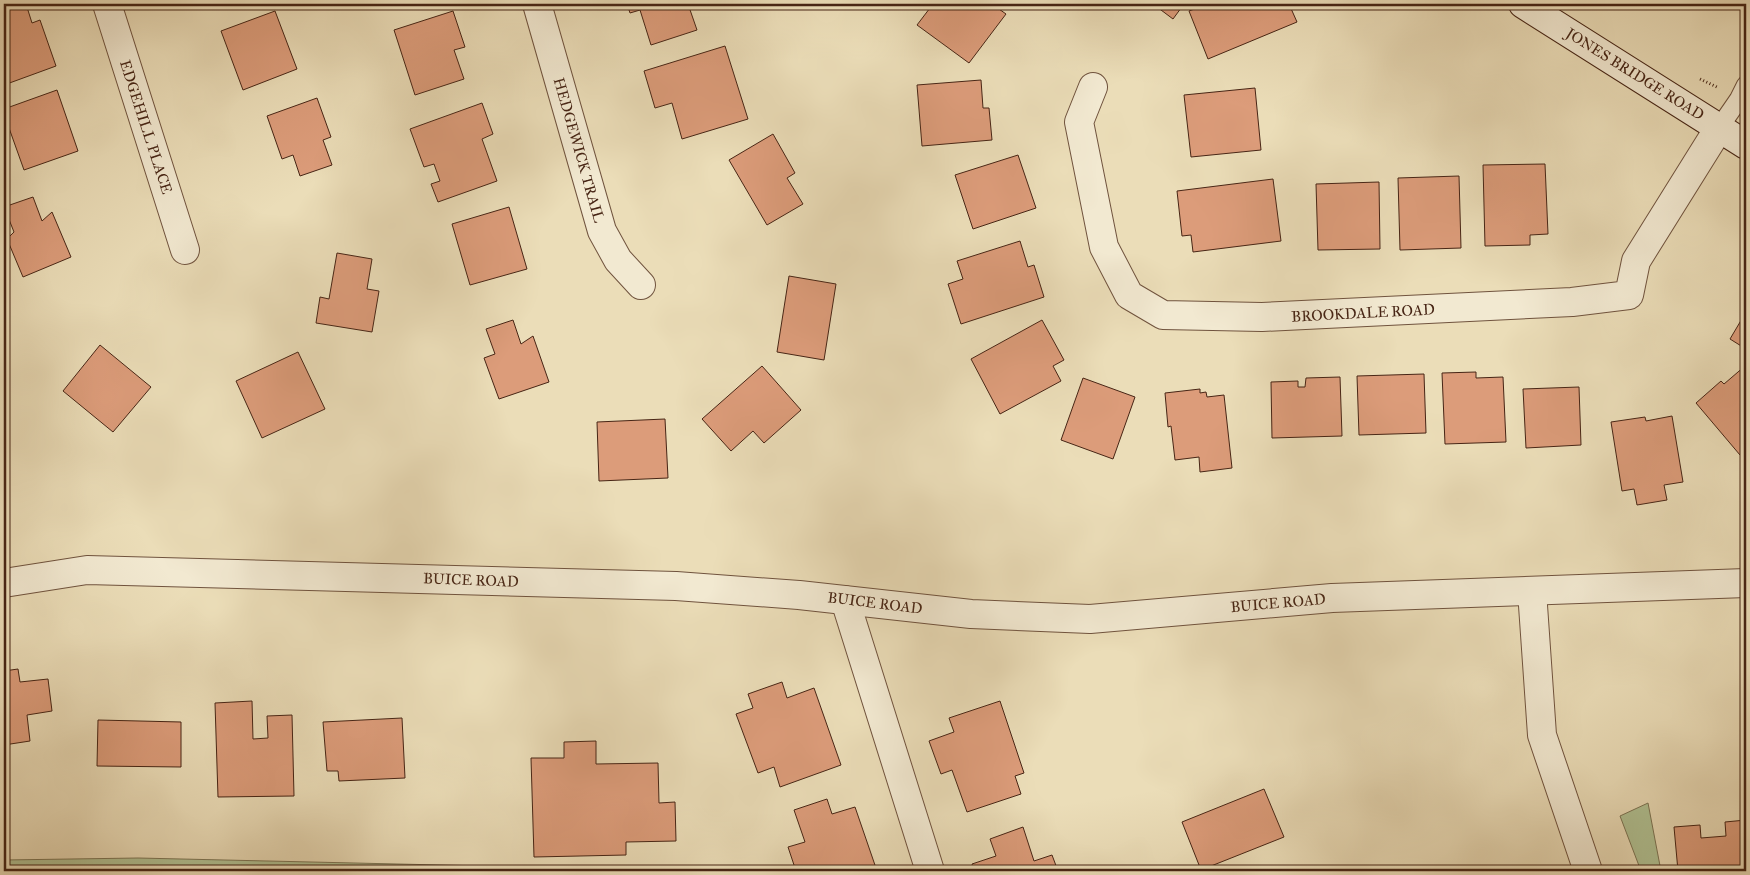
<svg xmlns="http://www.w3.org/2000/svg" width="1750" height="875" viewBox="0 0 1750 875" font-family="'IM FELL Great Primer',serif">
<rect width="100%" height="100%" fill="#ebddb8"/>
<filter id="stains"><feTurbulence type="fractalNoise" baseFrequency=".004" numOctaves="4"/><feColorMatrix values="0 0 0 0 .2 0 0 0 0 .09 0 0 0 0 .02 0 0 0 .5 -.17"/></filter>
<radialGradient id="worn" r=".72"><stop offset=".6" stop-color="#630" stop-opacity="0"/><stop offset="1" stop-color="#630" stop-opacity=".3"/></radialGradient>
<path fill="#b1c294" stroke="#7c7454" d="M 1648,803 L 1661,871 L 1641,871 L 1620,816 Z
M 138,858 L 484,866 L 486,871 L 4,871 L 4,860 Z"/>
<path fill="#dc9c7a" stroke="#472515" d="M 4,4 L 26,4 L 32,23 L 40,20 L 56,66 L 4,85 Z
M 627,4 L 688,4 L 697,30 L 651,45 L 640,10 L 630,13 Z
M 933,4 L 992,4 L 1006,14 L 969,63 L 917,25 Z
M 1153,4 L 1184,4 L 1173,19 Z
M 1208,4 L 1289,4 L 1297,22 L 1208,59 L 1189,11 Z
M 275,11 L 297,69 L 243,90 L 221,31 Z
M 453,11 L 465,47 L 454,50 L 464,79 L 415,95 L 394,30 Z
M 725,46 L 748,119 L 682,139 L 672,103 L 655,108 L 644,71 Z
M 981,80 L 983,108 L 989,108 L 992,140 L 922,146 L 917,85 Z
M 1255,88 L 1261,150 L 1191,157 L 1184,95 Z
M 57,90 L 78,151 L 24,170 L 4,114 L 4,109 Z
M 317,98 L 331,137 L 323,140 L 332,165 L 300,176 L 293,155 L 282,159 L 267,116 Z
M 482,103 L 493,134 L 482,139 L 497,181 L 438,202 L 431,184 L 440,181 L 434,164 L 424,167 L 410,129 Z
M 773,134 L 795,173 L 787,178 L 803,204 L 767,225 L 729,160 Z
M 1018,155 L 1036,208 L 973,229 L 955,175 Z
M 1545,164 L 1548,234 L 1530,235 L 1530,245 L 1485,246 L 1483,165 Z
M 1459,176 L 1461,248 L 1400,250 L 1398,178 Z
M 1273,179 L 1281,241 L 1193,252 L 1191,235 L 1182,236 L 1177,191 Z
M 1379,182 L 1380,249 L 1318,250 L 1316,184 Z
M 33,197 L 42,221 L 52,212 L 71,257 L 23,277 L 7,239 L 14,232 L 4,207 Z
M 509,207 L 527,269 L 470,285 L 452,224 Z
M 1020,241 L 1028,267 L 1034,265 L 1044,297 L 961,324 L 948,284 L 963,279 L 957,261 Z
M 337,253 L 372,259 L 367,289 L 379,291 L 372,332 L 316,323 L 320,297 L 329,299 Z
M 789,276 L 836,284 L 824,360 L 777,352 Z
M 1746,312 L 1746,349 L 1730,339 Z
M 513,320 L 521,344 L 533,336 L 549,382 L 499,399 L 484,358 L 495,354 L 486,329 Z
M 1042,320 L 1064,360 L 1053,366 L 1061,381 L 1000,414 L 971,359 Z
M 100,345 L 151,387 L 113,432 L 63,391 Z
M 298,352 L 325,409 L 262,438 L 236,381 Z
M 762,366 L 801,410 L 764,443 L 753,431 L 731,451 L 702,419 Z
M 1745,366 L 1746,450 L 1740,455 L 1696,403 L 1721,381 L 1724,384 Z
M 1476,372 L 1476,378 L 1503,377 L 1506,442 L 1445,444 L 1442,373 Z
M 1424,374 L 1426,433 L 1359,435 L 1357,376 Z
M 1340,377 L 1342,436 L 1272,438 L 1271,382 L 1298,381 L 1298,387 L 1305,387 L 1306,378 Z
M 1083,378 L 1135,397 L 1113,459 L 1061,440 Z
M 1579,387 L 1581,445 L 1526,448 L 1523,389 Z
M 1200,389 L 1200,393 L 1206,392 L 1207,397 L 1224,395 L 1232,468 L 1200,472 L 1199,457 L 1175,460 L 1171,426 L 1168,427 L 1165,393 Z
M 1672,416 L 1683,482 L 1664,485 L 1667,500 L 1637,505 L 1634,489 L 1622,491 L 1611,422 L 1645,417 L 1646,421 Z
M 665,419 L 668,478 L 599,481 L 597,422 Z
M 18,669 L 20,682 L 48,679 L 52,711 L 27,715 L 30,741 L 4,745 L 4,671 Z
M 782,682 L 787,698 L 814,688 L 841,765 L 780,787 L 774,767 L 758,773 L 736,714 L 753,708 L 748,694 Z
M 252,701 L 253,739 L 268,738 L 267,716 L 292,715 L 294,796 L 218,797 L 215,703 Z
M 1000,701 L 1024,773 L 1015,776 L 1021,794 L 967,812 L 952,770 L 941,774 L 929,741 L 954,732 L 949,718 Z
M 402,718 L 405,778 L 339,781 L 338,771 L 327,771 L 323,722 Z
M 98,720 L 181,722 L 181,767 L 97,766 Z
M 596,741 L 596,764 L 658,763 L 659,803 L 675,802 L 676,841 L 626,842 L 626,855 L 534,857 L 531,758 L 564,758 L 564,742 Z
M 1264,789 L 1284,837 L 1201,870 L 1182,822 Z
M 827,799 L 832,814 L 855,807 L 877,871 L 796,871 L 788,847 L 805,842 L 794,810 Z
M 1746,820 L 1746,871 L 1678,871 L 1674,827 L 1700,825 L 1701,838 L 1726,836 L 1725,822 Z
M 1023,827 L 1034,861 L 1052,855 L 1058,871 L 974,871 L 972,864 L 996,856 L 990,839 Z"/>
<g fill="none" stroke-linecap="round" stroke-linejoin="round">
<g stroke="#70533e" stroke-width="20">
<path id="service" d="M 1719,128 L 1739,99 L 1746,85"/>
</g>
<g stroke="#70533e" stroke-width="30">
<path id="minor" d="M 107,4 L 185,250
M 537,4 L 602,231 L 618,260 L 641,285
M 1093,87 L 1079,122 L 1104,247 L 1129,295 L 1163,315 L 1262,317 L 1572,302 L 1629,295 L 1636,261 L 1719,128
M 1532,591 L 1542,735 L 1588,871
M 845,600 L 930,871"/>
</g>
<g stroke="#70533e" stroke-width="30">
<path id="tertiary" d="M 4,583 L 87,570 L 676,586 L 799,595 L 971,614 L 1090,619 L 1332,598 L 1746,583"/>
</g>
<g stroke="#472515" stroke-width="30">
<path id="secondary" d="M 1523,4 L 1746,145"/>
</g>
<path stroke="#472515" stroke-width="3" stroke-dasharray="1 2.5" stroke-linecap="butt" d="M 1700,79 L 1719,88"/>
<use href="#service" stroke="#f2e9d1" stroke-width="18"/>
<use href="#minor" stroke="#f2e9d1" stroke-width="28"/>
<use href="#tertiary" stroke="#f2e9d1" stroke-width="28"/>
<use href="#secondary" stroke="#f2e9d1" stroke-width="28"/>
</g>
<g text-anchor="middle" stroke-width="5" stroke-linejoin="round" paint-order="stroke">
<g font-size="15" fill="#472515" stroke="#f2e9d1">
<text transform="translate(1635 74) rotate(32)" y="5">JONES BRIDGE ROAD</text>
<text transform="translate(146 127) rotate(72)" y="5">EDGEHILL PLACE</text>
<text transform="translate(579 150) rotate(74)" y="5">HEDGEWICK TRAIL</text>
<text transform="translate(1363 313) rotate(-3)" y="5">BROOKDALE ROAD</text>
<text transform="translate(471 580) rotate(2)" y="5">BUICE ROAD</text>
<text transform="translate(875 603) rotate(7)" y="5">BUICE ROAD</text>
<text transform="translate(1278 603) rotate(-5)" y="5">BUICE ROAD</text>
</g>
</g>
<rect width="1750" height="875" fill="none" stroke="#ebddb8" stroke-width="20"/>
<rect x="5" y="5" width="1740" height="865" fill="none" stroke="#472515" stroke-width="2.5"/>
<rect x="10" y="10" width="1730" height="855" fill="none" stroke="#472515"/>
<rect width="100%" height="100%" filter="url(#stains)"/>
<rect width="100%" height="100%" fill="url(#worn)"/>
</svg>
